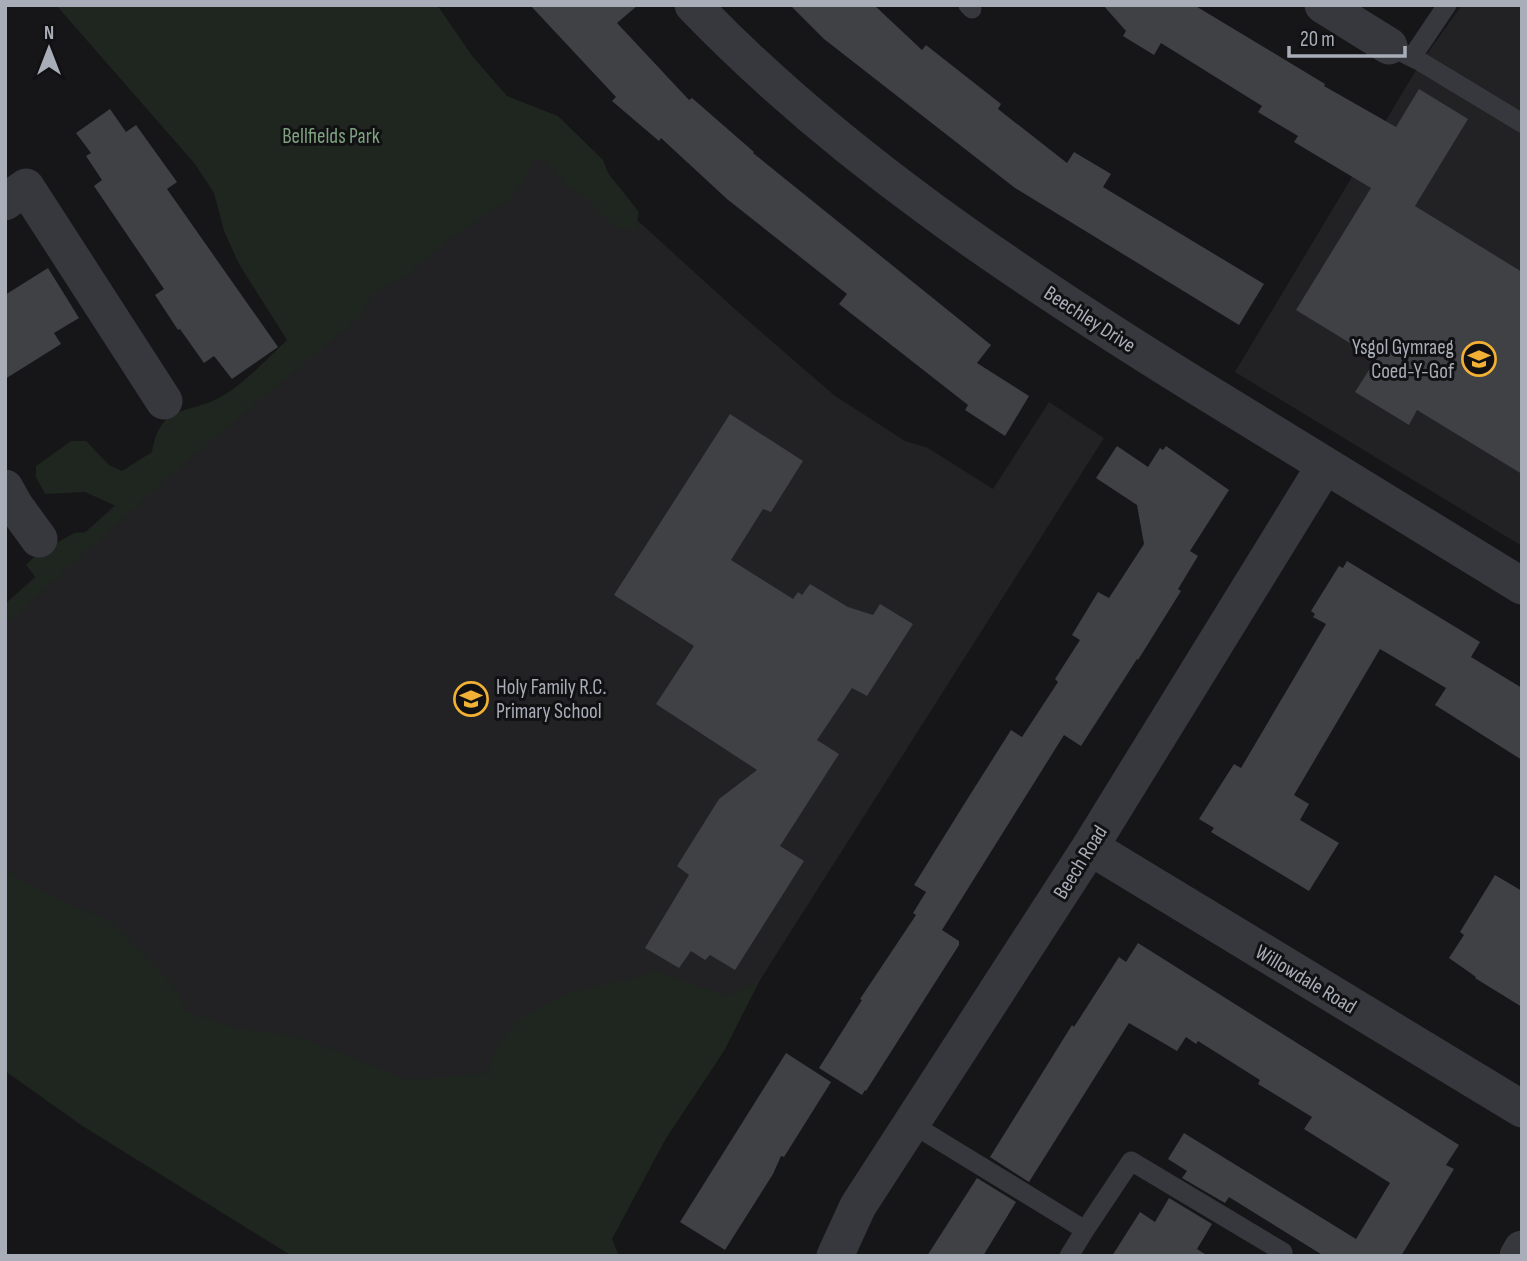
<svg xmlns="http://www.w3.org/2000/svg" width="1527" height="1261" viewBox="0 0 1527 1261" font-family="'Sofia Sans Condensed',sans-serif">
<rect width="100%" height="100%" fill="#161618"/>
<path fill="#222225" d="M 1462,5 L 1522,5 L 1522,546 L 1235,372 L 1421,62 Z
M 536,128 L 737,311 L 835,396 L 905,441 L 928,448 L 993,489 L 1049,402 L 1104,438 L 760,980 L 581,1256 L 5,1027 L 5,604 Z"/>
<path fill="#1e261f" d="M 56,5 L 437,5 L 473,57 L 507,96 L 558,116 L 603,160 L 608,173 L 639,212 L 636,230 L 614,227 L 588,200 L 563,182 L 546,162 L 535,159 L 525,178 L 509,200 L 447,241 L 410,274 L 376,291 L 360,317 L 185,463 L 5,625 L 5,604 L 36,578 L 26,565 L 37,554 L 74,533 L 87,532 L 116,506 L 85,492 L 45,494 L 36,477 L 36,466 L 71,441 L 86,441 L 109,465 L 122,471 L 152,452 C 161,403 186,415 219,398 C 243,385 267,359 287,340 L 239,264 L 224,231 L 214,193 L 195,164 Z
M 5,870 L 45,893 L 111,922 L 147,957 L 177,991 L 187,1012 L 233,1027 L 303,1038 L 409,1080 L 488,1073 L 495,1049 L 519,1019 L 567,993 L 634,978 L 654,971 L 727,996 L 760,980 L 724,1051 L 665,1140 L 612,1239 L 619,1256 L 292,1256 L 81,1125 L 5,1071 Z"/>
<path fill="#404145" d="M 530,5 L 638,5 L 617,23 L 689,100 L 692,98 L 754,152 L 753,153 L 991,345 L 977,363 L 1029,396 L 1005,436 L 965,410 L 968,405 L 839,304 L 847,294 L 727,199 L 661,138 L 659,141 L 612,101 L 616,97 Z
M 790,5 L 874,5 L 922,50 L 926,45 L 1001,104 L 998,109 L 1067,163 L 1074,152 L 1111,174 L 1103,187 L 1264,284 L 1239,325 L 1015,188 L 824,39 Z
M 1103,5 L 1194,5 L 1325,84 L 1324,86 L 1396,127 L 1419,89 L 1468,119 L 1415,206 L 1522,272 L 1522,474 L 1417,410 L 1409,425 L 1355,392 L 1376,359 L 1296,310 L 1371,188 L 1294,142 L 1298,136 L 1258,112 L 1262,106 L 1161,43 L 1154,55 L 1123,36 L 1126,31 Z
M 110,109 L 126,132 L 136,125 L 177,182 L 167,189 L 278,347 L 232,379 L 214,356 L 204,363 L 180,329 L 178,330 L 155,295 L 164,289 L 94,186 L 102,180 L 86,156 L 91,153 L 76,133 Z
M 48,268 L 79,318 L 54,333 L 61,344 L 5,379 L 5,295 Z
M 730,414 L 803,461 L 771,512 L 763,509 L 731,560 L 793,599 L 798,592 L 802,595 L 810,584 L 848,607 L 873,615 L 880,604 L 913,624 L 867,696 L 852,688 L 817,740 L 839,754 L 780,846 L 804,861 L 735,970 L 710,955 L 705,960 L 691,951 L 679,968 L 645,948 L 689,875 L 677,866 L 719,799 L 757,770 L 656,704 L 694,646 L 614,595 Z
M 1117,446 L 1148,467 L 1160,448 L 1163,450 L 1166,446 L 1229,490 L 1190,551 L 1198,556 L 1178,589 L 1181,591 L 1138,660 L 1137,659 L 1081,746 L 1064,735 L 942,930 L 959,941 L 959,945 L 866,1091 L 865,1090 L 862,1095 L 819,1068 L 862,1000 L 860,999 L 916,915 L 913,913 L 926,892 L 914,885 L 963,806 L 1011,730 L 1022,737 L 1058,682 L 1055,679 L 1080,640 L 1072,635 L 1098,592 L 1109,598 L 1144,544 L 1137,505 L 1096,478 Z
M 1347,561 L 1480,642 L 1471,657 L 1522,688 L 1522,760 L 1435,705 L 1446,688 L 1380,649 L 1294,795 L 1309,804 L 1300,820 L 1339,843 L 1309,891 L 1211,832 L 1214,828 L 1199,819 L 1234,764 L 1241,768 L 1326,624 L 1313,617 L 1315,614 L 1311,611 L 1339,566 L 1343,568 Z
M 1495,875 L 1522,891 L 1522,1007 L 1475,978 L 1476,977 L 1449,958 L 1464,935 L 1460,932 Z
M 1138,943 L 1459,1145 L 1446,1165 L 1454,1169 L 1401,1256 L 1324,1256 L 1229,1197 L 1225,1203 L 1182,1178 L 1187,1171 L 1168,1159 L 1184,1133 L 1356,1239 L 1390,1183 L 1304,1129 L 1312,1117 L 1258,1084 L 1260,1080 L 1198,1041 L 1196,1044 L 1186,1037 L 1177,1051 L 1129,1023 L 1029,1182 L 990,1157 L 1072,1025 L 1074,1027 L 1119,957 L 1126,962 Z
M 786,1053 L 831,1082 L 784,1157 L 781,1156 L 773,1174 L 725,1250 L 680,1222 Z
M 977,1178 L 1016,1202 L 983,1256 L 927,1256 Z
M 1169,1198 L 1212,1224 L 1197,1249 L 1208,1256 L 1112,1256 L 1140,1212 L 1155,1222 Z"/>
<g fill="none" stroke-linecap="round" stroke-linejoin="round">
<path stroke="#37383d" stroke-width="19" d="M 968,5 L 972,9
M 1389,46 L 1421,62 L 1522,123
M 1412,57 L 1447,5
M 912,1124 L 1085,1230 L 1131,1161 L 1283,1252
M 1069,1256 L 1085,1230"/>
<path stroke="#37383d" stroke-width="37" d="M 693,5 C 838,156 1016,274 1193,384 C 1302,452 1412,519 1522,586
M 1323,5 L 1389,46
M 5,202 L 26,187 L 164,401
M 5,488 L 15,506 L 39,539
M 1090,847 L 1522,1109
M 835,1256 L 858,1206 L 1090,847 L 1324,467
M 1518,1256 L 1522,1249"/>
</g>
<defs>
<g id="school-ring" transform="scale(1.75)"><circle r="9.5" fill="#111113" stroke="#f2b134" stroke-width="1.5"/><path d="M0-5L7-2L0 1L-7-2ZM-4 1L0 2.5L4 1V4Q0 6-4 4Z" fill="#f2b134"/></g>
</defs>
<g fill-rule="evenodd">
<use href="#school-ring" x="1479" y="359"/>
<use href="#school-ring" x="471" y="699"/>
</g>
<g text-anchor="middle" stroke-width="6" stroke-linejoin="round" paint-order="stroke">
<g font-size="21" fill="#7fa381" stroke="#111113">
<text x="331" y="143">Bellfields Park</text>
</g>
<g font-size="21" fill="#a8adb8" stroke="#111113">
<text transform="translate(1090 319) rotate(33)" y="7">Beechley Drive</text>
<text transform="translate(1080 862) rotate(-58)" y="7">Beech Road</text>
<text transform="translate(1306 979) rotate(31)" y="7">Willowdale Road</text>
</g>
<g font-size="21" fill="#a8adb8" stroke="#111113" text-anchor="end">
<text x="1454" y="354">Ysgol Gymraeg<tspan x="1454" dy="24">Coed-Y-Gof</tspan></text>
<text x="496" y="694" text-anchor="start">Holy Family R.C.<tspan x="496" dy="24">Primary School</tspan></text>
</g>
</g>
<rect width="1527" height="1261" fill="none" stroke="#a8adb8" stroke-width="14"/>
<g transform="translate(49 49)" stroke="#111113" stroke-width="5" paint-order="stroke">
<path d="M0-5L12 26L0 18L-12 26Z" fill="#a8adb8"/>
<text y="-10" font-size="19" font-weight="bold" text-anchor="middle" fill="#a8adb8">N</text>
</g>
<path d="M1289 46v10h116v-10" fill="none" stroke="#a8adb8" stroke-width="3.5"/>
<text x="1300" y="46" font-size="21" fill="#a8adb8" stroke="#111113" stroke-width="5" paint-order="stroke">20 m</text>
</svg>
